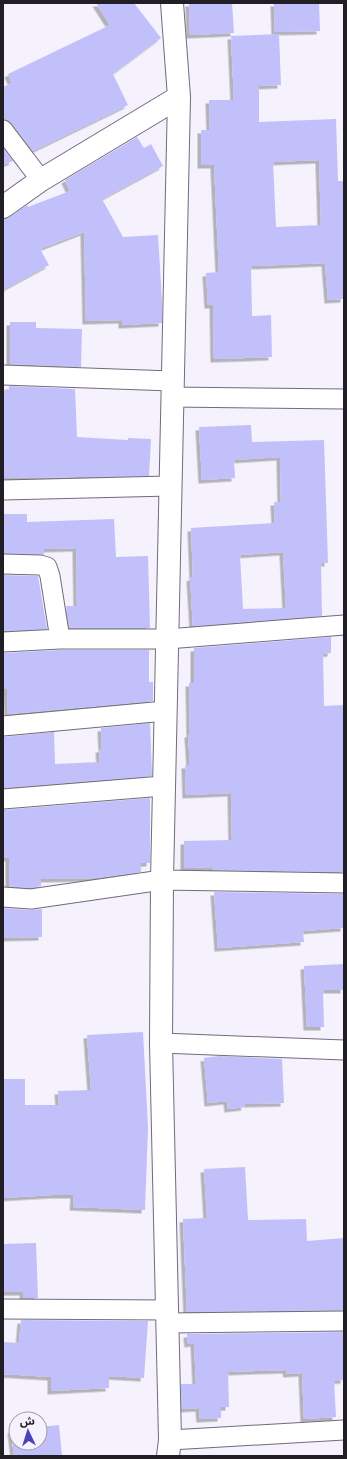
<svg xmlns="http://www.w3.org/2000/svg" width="347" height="1459" viewBox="0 0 347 1459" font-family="Cabin,'Noto Sans Arabic',sans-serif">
<defs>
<filter id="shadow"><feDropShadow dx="-3.5" dy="3.5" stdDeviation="0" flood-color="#0004"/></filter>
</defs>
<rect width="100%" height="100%" fill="#f5f1fd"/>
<path fill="#c1c0fb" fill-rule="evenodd" filter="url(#shadow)" d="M 96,3 L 134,3 L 161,38 L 113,74 L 128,105 L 33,151 L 12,123 L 8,120 L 3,119 L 3,87 L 12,83 L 8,74 L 110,25 Z
M 189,3 L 232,3 L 234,33 L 190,35 Z
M 274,3 L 319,3 L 320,31 L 275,32 Z
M 279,34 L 281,85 L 259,86 L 259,122 L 336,119 L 338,181 L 344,181 L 344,299 L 328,300 L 325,263 L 251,266 L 252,316 L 271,315 L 272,357 L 214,359 L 213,305 L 208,305 L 206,273 L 219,272 L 214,165 L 201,165 L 201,130 L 210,130 L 209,100 L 234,100 L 231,36 ZM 319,160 L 321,225 L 276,227 L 273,162 Z
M 137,137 L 144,148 L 151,144 L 163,166 L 102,199 L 123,237 L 158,235 L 162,301 L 162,323 L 122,325 L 122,320 L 86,321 L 84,232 L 40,249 L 49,265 L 3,290 L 3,219 L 10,217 L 27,205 L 28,207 L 70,191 L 65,180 Z
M 3,148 L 13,161 L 3,165 Z
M 10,322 L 36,322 L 36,328 L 82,329 L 81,367 L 10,364 Z
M 9,386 L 75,389 L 77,437 L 128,440 L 128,438 L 151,439 L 149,476 L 3,478 L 3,390 L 9,390 Z
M 251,425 L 252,442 L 324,440 L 328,563 L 321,563 L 322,616 L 193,626 L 190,578 L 193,577 L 191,528 L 275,523 L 274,502 L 281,502 L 280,457 L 234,460 L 235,478 L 202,480 L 199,427 ZM 283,552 L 286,608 L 243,609 L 240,555 Z
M 3,514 L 27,514 L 27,522 L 114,519 L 116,557 L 148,556 L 150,628 L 69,628 L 66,606 L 77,606 L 76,548 L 44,549 L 44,555 L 3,553 Z
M 3,575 L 38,576 L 47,629 L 3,631 Z
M 331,637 L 331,653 L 323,654 L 324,706 L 344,705 L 344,872 L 212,870 L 212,867 L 184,868 L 184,841 L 232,840 L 231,793 L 186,795 L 185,765 L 190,765 L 188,734 L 190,734 L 189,683 L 194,683 L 194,648 Z
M 60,650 L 149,650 L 149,682 L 153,682 L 153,701 L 8,714 L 7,689 L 3,689 L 3,653 Z
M 150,723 L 152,776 L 3,788 L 3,737 L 54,732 L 55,764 L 100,762 L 99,749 L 102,749 L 101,728 Z
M 150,798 L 150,863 L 141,863 L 141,872 L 96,878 L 41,879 L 41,886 L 31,888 L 9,886 L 9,858 L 3,858 L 3,810 Z
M 214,892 L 344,894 L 344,928 L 303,931 L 304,942 L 218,948 Z
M 3,908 L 30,910 L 42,909 L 42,937 L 3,938 Z
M 343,964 L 344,990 L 323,990 L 324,1027 L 307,1027 L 304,966 Z
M 143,1032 L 148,1127 L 145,1210 L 73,1207 L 74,1195 L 52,1195 L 3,1198 L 3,1079 L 25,1079 L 25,1105 L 59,1105 L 58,1091 L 91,1090 L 87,1035 Z
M 219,1056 L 282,1059 L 284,1103 L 244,1104 L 245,1107 L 228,1109 L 227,1101 L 208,1103 L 204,1058 Z
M 245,1167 L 248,1220 L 306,1219 L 307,1241 L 344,1238 L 344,1310 L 187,1312 L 183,1219 L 207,1218 L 204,1169 Z
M 36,1243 L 38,1298 L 23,1298 L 23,1292 L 3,1292 L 3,1244 Z
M 21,1320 L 148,1321 L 144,1378 L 109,1376 L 109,1388 L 51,1391 L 51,1377 L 3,1374 L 3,1342 L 19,1343 Z
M 344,1332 L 344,1380 L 334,1381 L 336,1417 L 304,1419 L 302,1373 L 287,1374 L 286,1370 L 228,1372 L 229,1407 L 221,1407 L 221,1418 L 200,1419 L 199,1408 L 182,1409 L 181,1384 L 196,1384 L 194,1343 L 188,1344 L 187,1334 Z
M 59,1425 L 62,1456 L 14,1456 L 11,1430 L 16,1430 L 16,1443 L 40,1443 L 40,1427 Z"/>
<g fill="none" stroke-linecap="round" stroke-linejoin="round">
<g stroke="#716b7c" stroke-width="21">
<path id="street" d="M 3,130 L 41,180
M 3,375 L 172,381
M 172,397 L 344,399
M 3,490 L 170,486
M 3,564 L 40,565 L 47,567 L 50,576 L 60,639
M 3,642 L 60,639 L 167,639 L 344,625
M 3,726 L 165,711
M 3,799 L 163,786
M 3,897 L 31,899 L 162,880 L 344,883
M 161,1043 L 344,1050
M 3,1309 L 168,1310
M 168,1323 L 344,1321
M 170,1440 L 344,1430"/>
</g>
<g stroke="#716b7c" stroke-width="24">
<path id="secondary" d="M 3,207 L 41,180 L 179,97
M 168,1456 L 170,1440 L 161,1043 L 162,880 L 179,97 L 172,3"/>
</g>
<use href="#street" stroke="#fff" stroke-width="19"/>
<use href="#secondary" stroke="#fff" stroke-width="22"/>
</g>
<rect width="347" height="1459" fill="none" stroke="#211e25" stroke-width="8"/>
<g transform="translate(28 1431) rotate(356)"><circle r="19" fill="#f5f1fd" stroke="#a09da7"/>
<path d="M0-3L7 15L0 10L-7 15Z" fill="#4c42b8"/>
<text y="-6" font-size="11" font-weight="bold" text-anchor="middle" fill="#211e25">ش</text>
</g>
</svg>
